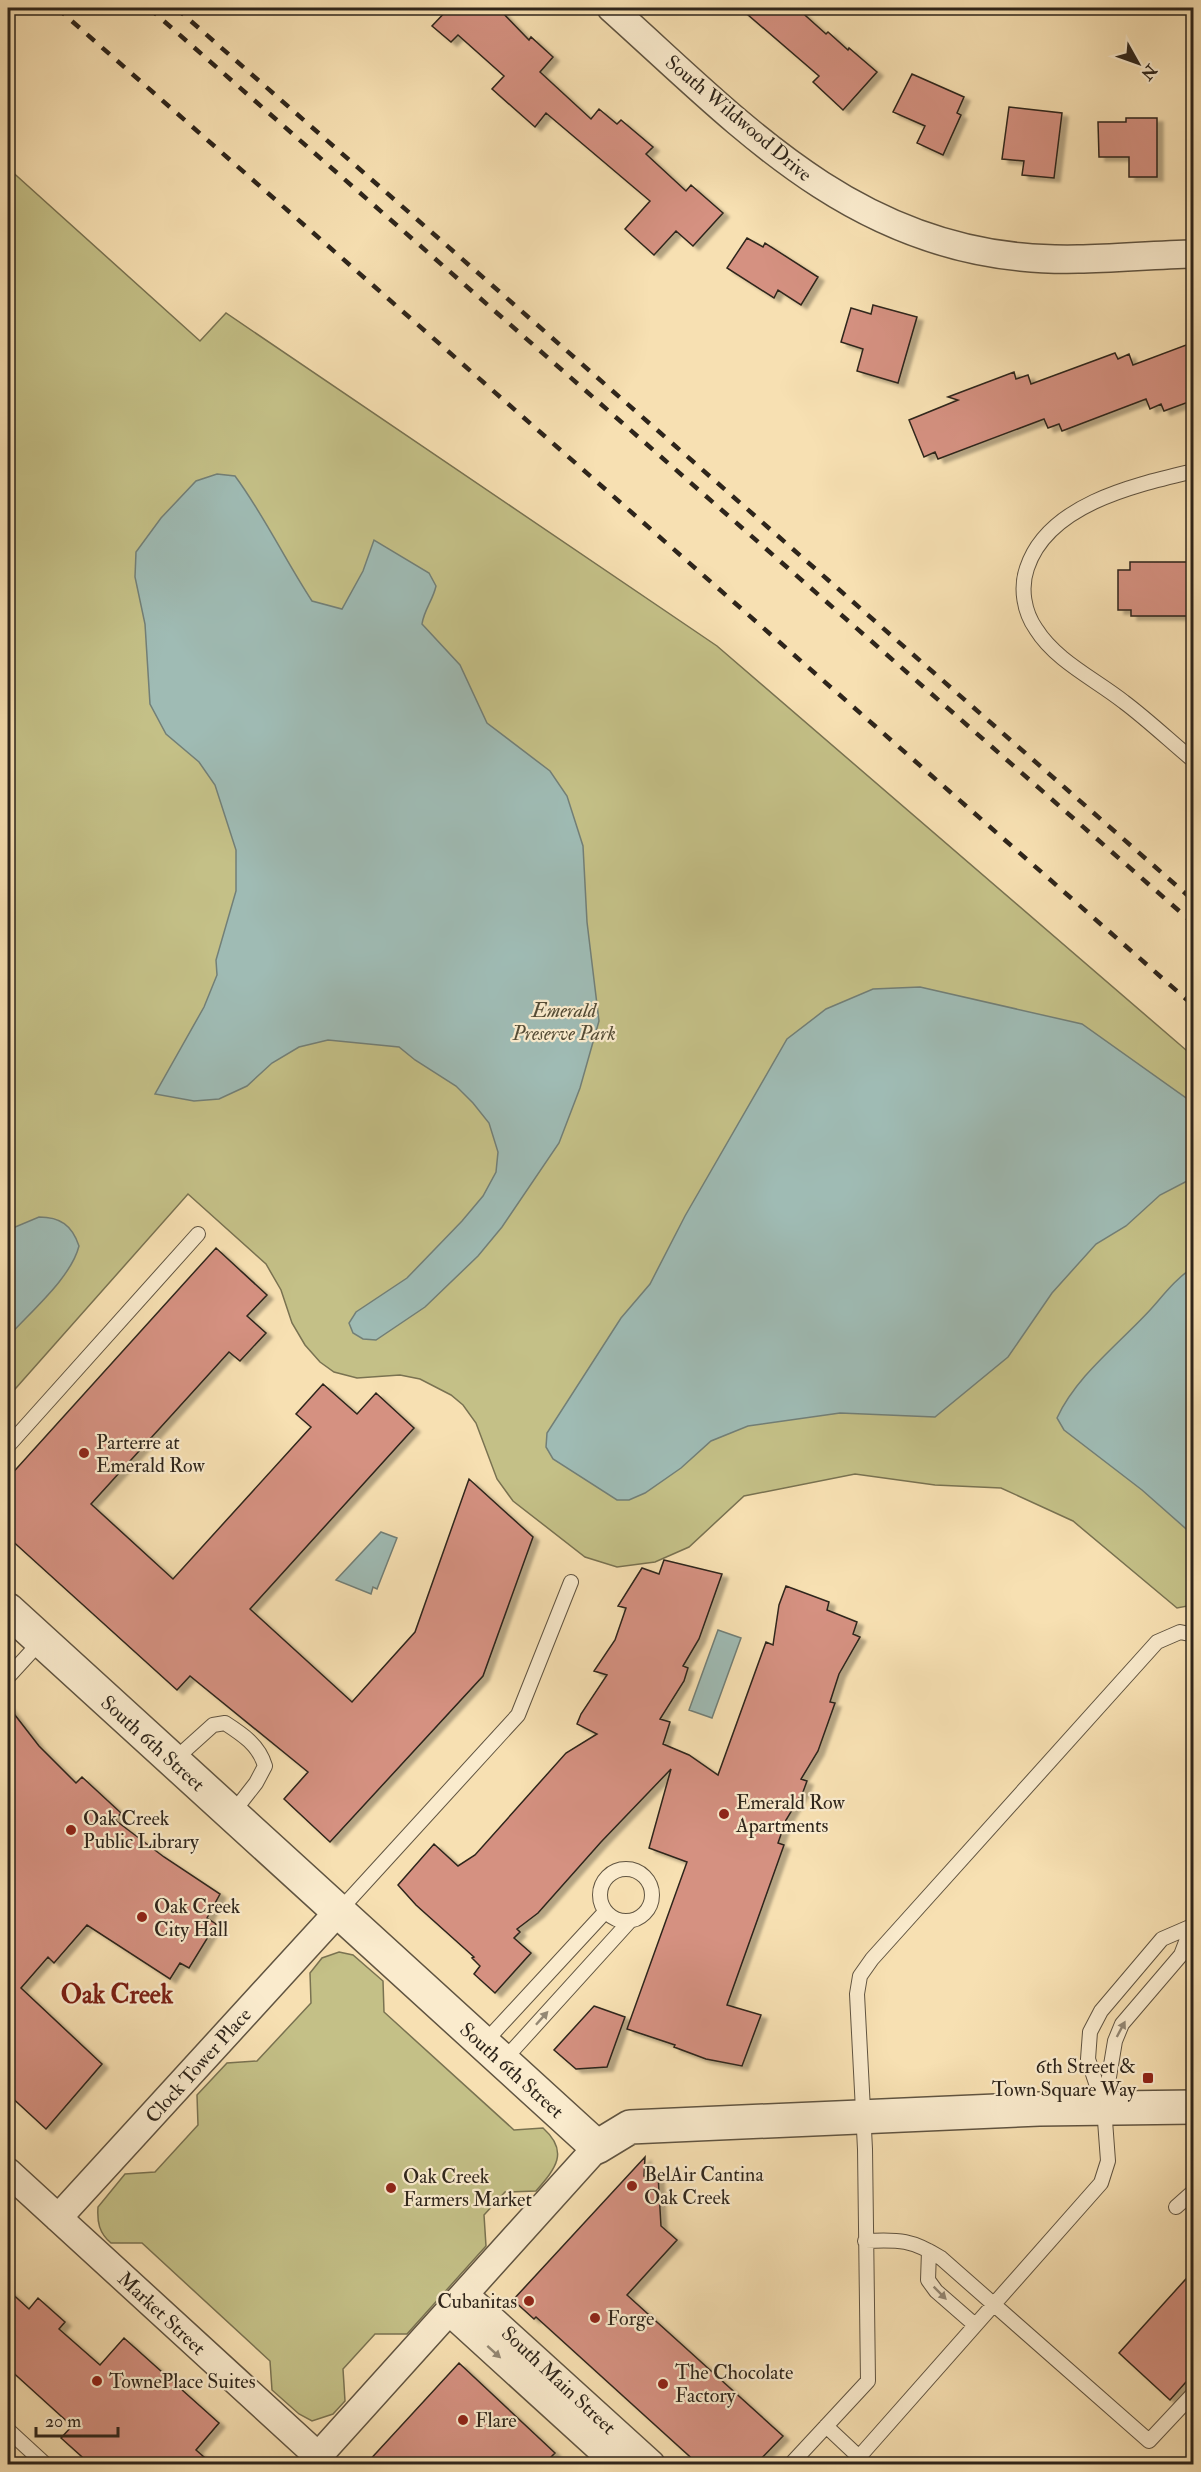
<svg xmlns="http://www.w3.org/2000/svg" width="1201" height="2472" viewBox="0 0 1201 2472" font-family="'IM FELL Double Pica',serif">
<defs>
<filter id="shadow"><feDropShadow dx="6" dy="4" stdDeviation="1.5" flood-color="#0004"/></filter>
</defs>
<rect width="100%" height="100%" fill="#f7e0b2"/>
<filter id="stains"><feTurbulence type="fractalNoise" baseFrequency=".00333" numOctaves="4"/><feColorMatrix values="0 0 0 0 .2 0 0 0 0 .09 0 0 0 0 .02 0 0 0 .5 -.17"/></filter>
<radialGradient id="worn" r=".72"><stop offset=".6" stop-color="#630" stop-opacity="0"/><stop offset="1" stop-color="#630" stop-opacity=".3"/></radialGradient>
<path fill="#c4c087" stroke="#797251" stroke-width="1.5" d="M 8,168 L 200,341 L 226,313 L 717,646 L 1193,1056 L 1193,1605 L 1177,1608 L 1073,1521 L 1001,1488 L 935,1485 L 855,1474 L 744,1496 L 689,1547 L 655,1562 L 617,1567 L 585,1557 L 513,1501 L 497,1479 L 476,1423 L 463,1405 L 451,1395 L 420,1379 L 400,1375 L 357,1378 L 334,1372 L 320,1362 L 305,1345 L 292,1323 L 281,1290 L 266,1264 L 188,1194 L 8,1397 L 8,399 L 10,388 L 8,381 Z
M 339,1952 L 353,1955 L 383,1981 L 384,2012 L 514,2130 L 543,2128 C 570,2152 555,2169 536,2191 L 505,2192 L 484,2215 L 486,2246 L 407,2334 L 375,2334 L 343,2369 L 345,2401 L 333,2414 L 312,2421 L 299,2414 L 272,2390 L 270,2361 L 142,2243 L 111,2243 C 99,2233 97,2222 98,2207 L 125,2174 L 155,2172 L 198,2125 L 197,2095 L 227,2063 L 257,2061 L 311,2003 L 310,1973 L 322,1958 Z"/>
<path fill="#9fbbb4" stroke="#727f77" stroke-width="1.5" d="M 217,474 L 235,476 C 264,515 285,560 312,601 L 342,609 L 363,571 L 374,540 L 429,573 L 436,586 C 433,600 424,610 422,624 L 460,665 L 487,723 L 550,771 L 567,796 L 583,846 L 587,922 L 599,1021 L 580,1088 L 559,1143 L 502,1227 L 478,1256 L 425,1307 L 376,1340 L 363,1339 L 353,1333 L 349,1323 L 356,1312 L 407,1278 L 462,1221 L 483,1196 L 496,1172 L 498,1152 L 489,1123 L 473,1103 L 456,1086 L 415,1060 L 399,1047 L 328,1040 L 299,1047 L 272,1063 L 247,1086 L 219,1099 L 194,1101 L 155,1094 L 204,1007 L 217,975 L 216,960 L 236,891 L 236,850 L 215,785 L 199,762 L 166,734 L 150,704 L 145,624 L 135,577 L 136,552 L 161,518 L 196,481 Z
M 920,987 L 1082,1024 L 1193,1103 L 1193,1178 L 1160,1195 L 1126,1226 L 1096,1244 L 1052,1293 L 1008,1357 L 935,1417 L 840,1413 L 748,1426 L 711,1441 L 681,1468 L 645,1493 L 629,1500 L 617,1500 L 553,1459 L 546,1447 L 547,1433 L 621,1318 L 650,1284 L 685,1216 L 787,1039 L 826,1009 L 873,989 Z
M 39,1217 C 60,1217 72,1225 79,1246 C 71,1278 30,1312 8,1337 L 8,1230 Z
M 1193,1267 L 1193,1535 L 1142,1490 L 1064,1430 L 1057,1418 C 1077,1375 1119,1344 1151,1309 C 1166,1292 1175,1280 1193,1267 Z
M 381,1532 L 397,1538 L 377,1589 L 373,1587 L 371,1594 L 336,1580 Z
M 718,1630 L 741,1638 L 712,1718 L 689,1710 Z"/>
<path fill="#d59181" stroke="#2e251b" stroke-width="1.5" filter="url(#shadow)" d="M 449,8 L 498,8 L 529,40 L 531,37 L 553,57 L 540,72 L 591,119 L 599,109 L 617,124 L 621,120 L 653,147 L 646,154 L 686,191 L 691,185 L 723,213 L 693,246 L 676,231 L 654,255 L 625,229 L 650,201 L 546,113 L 535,127 L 492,89 L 504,76 L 458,35 L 451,42 L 432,26 Z
M 740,8 L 797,8 L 826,34 L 828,32 L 848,50 L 849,48 L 877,72 L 843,110 L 813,82 L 819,76 Z
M 912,74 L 964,97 L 957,113 L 961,115 L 943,155 L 917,143 L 925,126 L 893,112 Z
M 1009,107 L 1062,113 L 1054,178 L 1022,175 L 1024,161 L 1002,159 Z
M 1126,118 L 1157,118 L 1157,177 L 1129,177 L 1129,157 L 1099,157 L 1098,122 L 1126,122 Z
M 747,238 L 763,247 L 765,243 L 818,277 L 801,305 L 778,290 L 774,298 L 727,268 Z
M 873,305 L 917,317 L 898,383 L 857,371 L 863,349 L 841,342 L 851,308 L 871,314 Z
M 1194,342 L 1194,400 L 1164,411 L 1161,404 L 1150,409 L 1146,399 L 1062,431 L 1059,424 L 1048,428 L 1044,419 L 938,459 L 935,452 L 924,457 L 909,420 L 958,400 L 948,397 L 1014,372 L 1016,379 L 1028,375 L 1031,384 L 1115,353 L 1118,359 L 1129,354 L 1133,365 Z
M 1130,562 L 1194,562 L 1194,616 L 1131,616 L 1131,610 L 1118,610 L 1118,570 L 1130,570 Z
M 216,1248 L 267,1295 L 247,1316 L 266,1333 L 240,1361 L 229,1352 L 91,1504 L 173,1579 L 311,1427 L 296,1414 L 323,1384 L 357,1414 L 376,1393 L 414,1428 L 250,1609 L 352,1702 L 415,1632 L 469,1479 L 533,1537 L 483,1676 L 330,1842 L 284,1799 L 308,1772 L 190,1676 L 177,1690 L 8,1537 L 8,1478 Z
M 664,1560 L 722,1574 L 699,1639 L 683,1666 L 688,1668 L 684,1681 L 660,1719 L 670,1722 L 663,1744 L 689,1755 L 718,1775 L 766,1642 L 773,1645 L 779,1605 L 786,1586 L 829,1602 L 827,1610 L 857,1622 L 853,1634 L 860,1637 L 839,1674 L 830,1702 L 835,1703 L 818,1751 L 801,1779 L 807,1781 L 803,1792 L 786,1820 L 778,1843 L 784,1845 L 727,2005 L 761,2015 L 742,2066 L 706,2059 L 674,2047 L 675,2045 L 627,2029 L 687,1862 L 649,1848 L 671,1769 L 601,1842 L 538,1913 L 517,1929 L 520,1932 L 514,1938 L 531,1953 L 495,1993 L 474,1974 L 480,1966 L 472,1958 L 474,1957 L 416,1905 L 398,1885 L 434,1844 L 458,1866 L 475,1855 L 566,1753 L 597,1734 L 577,1724 L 581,1714 L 607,1675 L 594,1671 L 615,1640 L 626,1608 L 618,1606 L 642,1568 L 659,1574 Z
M 8,1706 L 39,1746 L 76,1783 L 82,1777 L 121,1813 L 115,1820 L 164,1857 L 220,1894 L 207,1918 L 216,1924 L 189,1968 L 180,1963 L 170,1979 L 87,1925 L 54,1963 L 48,1957 L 21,1988 L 102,2064 L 46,2129 L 8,2094 Z
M 594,2006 L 625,2017 L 607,2067 L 576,2069 L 554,2050 Z
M 645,2157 L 644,2176 L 658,2175 L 661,2226 L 677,2240 L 627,2295 L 783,2436 L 756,2464 L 698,2464 L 536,2317 L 534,2319 L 513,2300 Z
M 1194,2270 L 1194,2373 L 1170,2400 L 1119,2353 Z
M 8,2290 L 29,2309 L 38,2298 L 65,2322 L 59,2329 L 100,2365 L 124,2338 L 219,2423 L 196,2450 L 212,2464 L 90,2464 L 61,2438 L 72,2426 L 8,2368 Z
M 459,2363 L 555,2453 L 544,2464 L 366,2464 Z"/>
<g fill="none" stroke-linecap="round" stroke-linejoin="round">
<g stroke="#605441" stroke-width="16">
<path id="service" d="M 1194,471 C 1135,485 1048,504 1027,568 C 1020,588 1024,612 1036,629 C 1056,661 1095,679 1124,702 C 1148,720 1170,741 1194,761
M 8,1446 L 198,1234
M 8,1677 L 41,1641
M 173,1761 L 213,1725 L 225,1723 C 242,1734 259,1745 265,1766 L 256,1783 L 231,1815
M600 1895a26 26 0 1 1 52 0a26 26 0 1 1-52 0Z
M 339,1911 L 518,1715 L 571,1582
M 483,2044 L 605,1912
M 503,2061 L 629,1922
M 1176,2207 L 1194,2191
M 865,2241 C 899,2239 913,2240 941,2258 L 1149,2441 L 1194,2393
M 929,2251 L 928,2280 L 936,2291 L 975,2325
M 826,2426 L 859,2457 L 1101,2183 L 1108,2161 L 1104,2107 L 1115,2041 L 1122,2024 L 1181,1955 L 1192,1926 L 1162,1939 L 1101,2011 L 1090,2032 L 1088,2059 L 1104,2107
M 8,2430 L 45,2464
M 791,2464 L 868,2381 L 865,2149 L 857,1994 L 860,1976 L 872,1959 L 1157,1642 L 1180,1632 L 1194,1635"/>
</g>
<g stroke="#605441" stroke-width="30">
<path id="minor" d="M 611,8 C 736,120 844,240 1021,257 C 1077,263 1137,255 1194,254
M 8,2172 L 318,2456
M 58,2218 L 337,1913
M 466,2296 L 651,2464
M 451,2313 L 617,2464
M 311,2464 L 597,2147"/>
</g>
<g stroke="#605441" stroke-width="36">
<path id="tertiary" d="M 8,1610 L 597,2147 L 630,2127 L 1039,2109 L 1194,2107"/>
</g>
<use href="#service" stroke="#faebcd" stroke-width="14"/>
<use href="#minor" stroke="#faebcd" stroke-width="27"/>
<use href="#tertiary" stroke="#faebcd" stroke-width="33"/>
<path stroke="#2e251b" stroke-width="4.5" stroke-dasharray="10 10" stroke-linecap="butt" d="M 57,8 L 1194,1006
M 149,8 L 1194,924
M 176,8 L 1194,901"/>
</g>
<defs><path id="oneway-solid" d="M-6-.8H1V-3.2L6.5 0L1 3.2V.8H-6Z" transform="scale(1.5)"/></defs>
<g fill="#948874">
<use href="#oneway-solid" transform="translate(542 2018) rotate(-48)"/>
<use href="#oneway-solid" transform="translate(1121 2029) rotate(-62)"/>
<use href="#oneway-solid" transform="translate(940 2293) rotate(45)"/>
<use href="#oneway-solid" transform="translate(494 2352) rotate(42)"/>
</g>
<g fill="#8f2418" stroke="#faebcd" stroke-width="2">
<circle cx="84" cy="1453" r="6"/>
<circle cx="724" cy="1814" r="6"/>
<circle cx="71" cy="1830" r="6"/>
<circle cx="142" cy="1917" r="6"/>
<rect x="1142" y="2072" width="12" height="12" rx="3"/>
<circle cx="632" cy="2186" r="6"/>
<circle cx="391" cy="2188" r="6"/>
<circle cx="529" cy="2301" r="6"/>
<circle cx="595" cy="2318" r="6"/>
<circle cx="97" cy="2381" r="6"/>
<circle cx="663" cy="2384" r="6"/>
<circle cx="463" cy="2420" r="6"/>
</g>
<g text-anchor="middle" stroke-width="4.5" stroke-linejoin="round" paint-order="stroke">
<g font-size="20" fill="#2e251b" stroke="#faebcd">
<text transform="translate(739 118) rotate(40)" y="7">South Wildwood Drive</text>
<text transform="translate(153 1743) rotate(42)" y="7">South 6th Street</text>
<text transform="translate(198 2065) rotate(-48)" y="7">Clock Tower Place</text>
<text transform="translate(512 2070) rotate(42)" y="7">South 6th Street</text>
<text transform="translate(162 2313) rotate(43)" y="7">Market Street</text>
<text transform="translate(559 2380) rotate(43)" y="7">South Main Street</text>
</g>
<g font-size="20" font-style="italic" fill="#544c36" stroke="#faebcd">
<text x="564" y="1017">Emerald<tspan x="564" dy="23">Preserve Park</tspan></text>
</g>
<g font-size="20" fill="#2e251b" stroke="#faebcd" text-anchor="start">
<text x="96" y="1449">Parterre at<tspan x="96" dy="23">Emerald Row</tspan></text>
<text x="736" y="1809">Emerald Row<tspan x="736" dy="23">Apartments</tspan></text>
<text x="83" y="1825">Oak Creek<tspan x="83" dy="23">Public Library</tspan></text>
<text x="154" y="1913">Oak Creek<tspan x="154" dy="23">City Hall</tspan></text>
<text x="1136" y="2073" text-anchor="end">6th Street &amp;<tspan x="1136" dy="23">Town Square Way</tspan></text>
<text x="644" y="2181">BelAir Cantina<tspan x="644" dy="23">Oak Creek</tspan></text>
<text x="403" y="2183">Oak Creek<tspan x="403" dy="23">Farmers Market</tspan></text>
<text x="517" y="2308" text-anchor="end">Cubanitas</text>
<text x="607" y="2325">Forge</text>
<text x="675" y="2379">The Chocolate<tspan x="675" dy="23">Factory</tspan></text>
<text x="109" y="2388">TownePlace Suites</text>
<text x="475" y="2427">Flare</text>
</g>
<g font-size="26" font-weight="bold" fill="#7a1f14" stroke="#faebcd">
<text x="117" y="2003">Oak Creek</text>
</g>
</g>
<rect width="1201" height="2472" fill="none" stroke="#f7e0b2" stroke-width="30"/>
<rect x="9" y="9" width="1183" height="2454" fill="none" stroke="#2e251b" stroke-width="3"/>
<rect x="15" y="15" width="1171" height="2442" fill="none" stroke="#2e251b" stroke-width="1.5"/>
<g transform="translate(1138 63) rotate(130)" stroke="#faebcd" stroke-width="4.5" paint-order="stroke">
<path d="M0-4.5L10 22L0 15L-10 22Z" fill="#2e251b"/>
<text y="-9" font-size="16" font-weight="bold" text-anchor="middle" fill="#2e251b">N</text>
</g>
<path d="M36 2427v9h82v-9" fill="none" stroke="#2e251b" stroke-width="3"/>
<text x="45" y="2427" font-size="18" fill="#2e251b" stroke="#faebcd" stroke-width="4.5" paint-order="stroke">20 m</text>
<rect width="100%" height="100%" filter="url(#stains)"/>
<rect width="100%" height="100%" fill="url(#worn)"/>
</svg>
